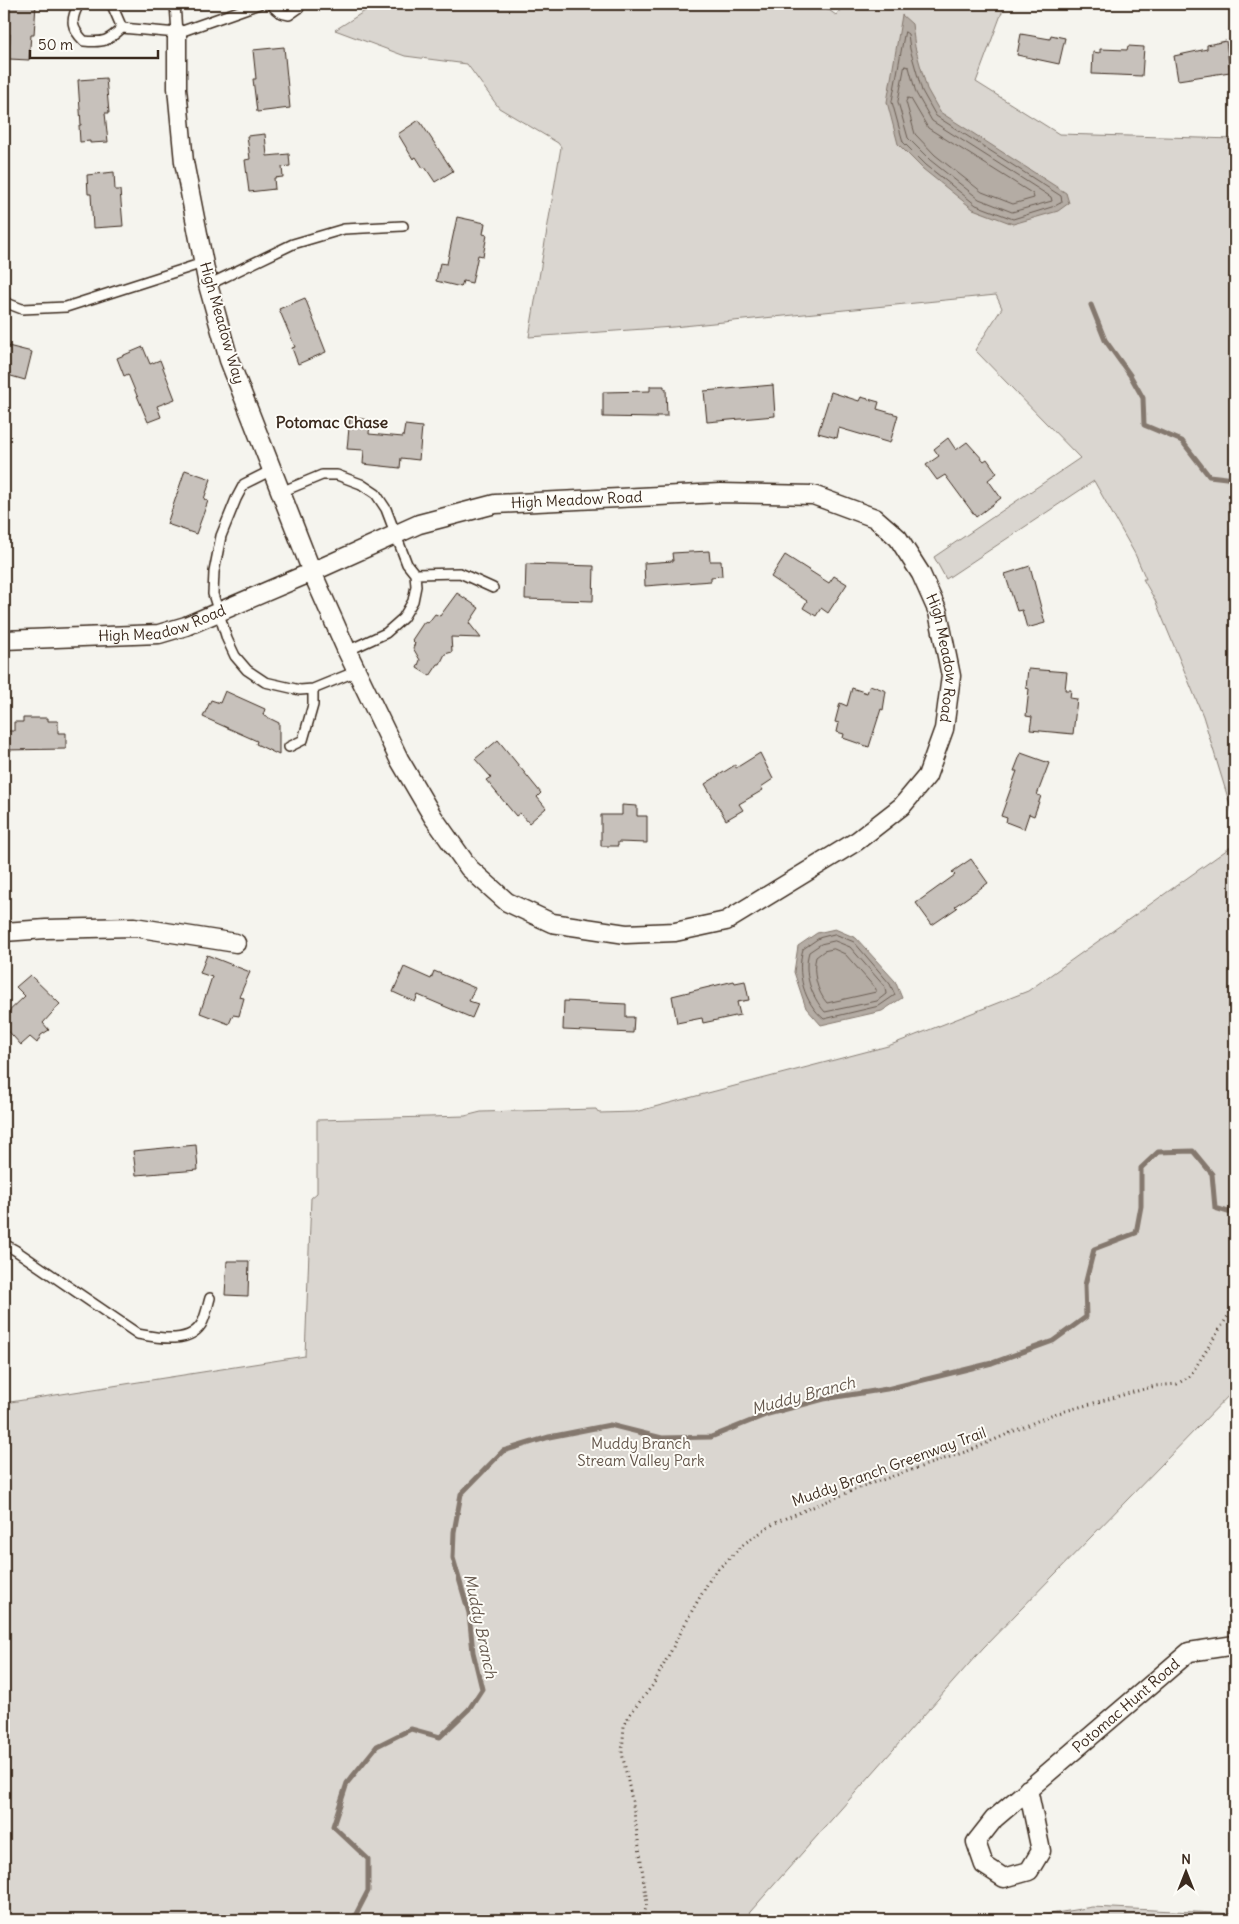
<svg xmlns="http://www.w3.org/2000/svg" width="1239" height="1924" viewBox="0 0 1239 1924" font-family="Delius,sans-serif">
<rect width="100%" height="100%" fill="#f5f4ee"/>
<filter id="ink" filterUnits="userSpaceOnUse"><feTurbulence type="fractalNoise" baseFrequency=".02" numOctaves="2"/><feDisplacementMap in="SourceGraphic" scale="10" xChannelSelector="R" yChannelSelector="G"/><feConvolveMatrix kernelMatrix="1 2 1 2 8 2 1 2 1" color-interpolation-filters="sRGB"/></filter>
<g filter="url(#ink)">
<path fill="#dad6d0" stroke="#8a8077" d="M 376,4 L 820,4 L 836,15 L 845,4 L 1005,4 L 976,82 L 1059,134 L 1235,139 L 1235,821 L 1203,716 L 1155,600 L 1143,579 L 1146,579 L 1135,554 L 1094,481 L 946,579 L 934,557 L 1080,458 L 975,350 L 1002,308 L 996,295 L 673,327 L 529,337 L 561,147 L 558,143 L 499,108 L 467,64 L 405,56 L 335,30 Z
M 1235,844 L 1235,1389 L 983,1648 L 743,1920 L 4,1920 L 4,1403 L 305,1356 L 311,1198 L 317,1193 L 317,1120 L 465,1116 L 481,1112 L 596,1109 L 599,1113 L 635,1112 L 888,1046 L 1028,991 Z
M 1092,1907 L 1235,1914 L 1235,1920 L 1015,1920 Z"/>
<path fill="#b4aca4" stroke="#84786e" d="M 902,15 L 912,24 L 915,47 L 927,89 L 940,112 L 1066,193 L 1069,203 L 1058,211 L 1013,224 L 973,209 L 923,169 L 898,144 L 887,102 Z
M 835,929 L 856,938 L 895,981 L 902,998 L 882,1011 L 821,1025 L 806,1008 L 794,972 L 798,946 L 817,933 Z"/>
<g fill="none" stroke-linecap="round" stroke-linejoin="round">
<path stroke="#6b5e54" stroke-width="1" d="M 905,32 L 908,34 L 910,49 L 922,91 L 936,116 L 1061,196 L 1062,202 L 1055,206 L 1013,219 L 976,205 L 926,165 L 903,142 L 892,102 Z
M 905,66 L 909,67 L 916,93 L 932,121 L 1051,197 L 1052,201 L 1012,212 L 979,199 L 930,160 L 908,138 L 898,102 Z
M 908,98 L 911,99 L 928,128 L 1033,194 L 1034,198 L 1013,204 L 982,192 L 935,155 L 915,134 L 906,102 Z
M 835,934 L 854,942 L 890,984 L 895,995 L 879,1006 L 824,1019 C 804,1003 796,973 803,949 L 819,938 Z
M 835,941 L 850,947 L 885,987 L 886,994 L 877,1001 L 825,1012 C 811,996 803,973 809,952 L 821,944 Z
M 834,949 L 845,954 L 876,989 L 876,992 L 827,1003 C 817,992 812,971 816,957 L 824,951 Z"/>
<path stroke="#84786e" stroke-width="5" d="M 1091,305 L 1105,340 L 1130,375 L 1143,398 L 1144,425 L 1182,441 L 1209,476 L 1235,479
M 341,1920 L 354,1918 L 368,1891 L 368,1859 L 333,1826 L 347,1783 L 377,1746 L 411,1729 L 440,1737 L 469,1709 L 482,1689 L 473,1652 L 469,1613 L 453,1558 L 454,1532 L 461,1494 L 503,1451 L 549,1437 L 610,1425 L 662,1438 L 711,1437 L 768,1414 L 824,1399 L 887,1389 L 992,1363 L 1053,1341 L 1086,1317 L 1085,1285 L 1094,1249 L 1136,1233 L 1141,1206 L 1141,1168 L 1158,1152 L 1193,1151 L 1212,1174 L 1215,1208 L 1235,1214"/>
</g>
<path fill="#c7c1bb" stroke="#3b2a1e" d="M 5,4 L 36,4 L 34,35 L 31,35 L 29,60 L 9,59 L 10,34 L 4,33 L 4,5 Z
M 1021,34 L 1050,39 L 1051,35 L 1065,38 L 1059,64 L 1017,55 Z
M 1226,41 L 1230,72 L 1178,80 L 1174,56 L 1207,49 L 1207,45 Z
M 1128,46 L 1144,47 L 1142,76 L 1092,74 L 1093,52 L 1100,53 L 1100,49 L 1127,50 Z
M 284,47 L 290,108 L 257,112 L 253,79 L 256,79 L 253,50 Z
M 106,78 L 109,113 L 105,113 L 108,142 L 90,143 L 90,141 L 80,142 L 79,125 L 81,125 L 78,80 Z
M 419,120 L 453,171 L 435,182 L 425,167 L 423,168 L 416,157 L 413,159 L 398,134 Z
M 265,134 L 267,156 L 289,154 L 290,166 L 282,167 L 283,177 L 274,178 L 275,189 L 249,192 L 245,160 L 250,159 L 247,136 Z
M 114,172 L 115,190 L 120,190 L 123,226 L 93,228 L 91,194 L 88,194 L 87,175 Z
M 457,217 L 485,223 L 483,234 L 487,235 L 483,256 L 478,255 L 472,283 L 463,281 L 461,287 L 436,281 L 440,263 L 447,264 Z
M 305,298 L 326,352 L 298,364 L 292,348 L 295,347 L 279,309 Z
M 4,345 L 32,352 L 25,380 L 4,374 Z
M 143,347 L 150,364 L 160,360 L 175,399 L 157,406 L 161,417 L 148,422 L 128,374 L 124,376 L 117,358 Z
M 773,385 L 775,416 L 707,422 L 704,391 Z
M 650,386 L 664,386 L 664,389 L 666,389 L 667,416 L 656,416 L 656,418 L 603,417 L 603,392 L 650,391 Z
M 831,392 L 859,401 L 861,397 L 879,402 L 877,409 L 898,415 L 890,443 L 839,428 L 837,438 L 818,433 Z
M 350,417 L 370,420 L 369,434 L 403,437 L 405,425 L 422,427 L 419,460 L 401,458 L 400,468 L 363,464 L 364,450 L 347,449 Z
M 948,438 L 956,450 L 967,442 L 984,461 L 987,459 L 997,473 L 988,480 L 1001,498 L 976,517 L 945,475 L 937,480 L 926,465 L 939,456 L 934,449 Z
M 185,470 L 211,479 L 204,499 L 208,501 L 196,534 L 167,524 Z
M 709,551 L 710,561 L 721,561 L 722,576 L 711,577 L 711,581 L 645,586 L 644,563 L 673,561 L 672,553 Z
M 785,555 L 829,583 L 834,576 L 847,584 L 828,613 L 821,608 L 816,616 L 803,608 L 807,601 L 771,577 Z
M 526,564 L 594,566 L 593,601 L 525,599 Z
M 1030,566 L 1045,623 L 1027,628 L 1022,610 L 1017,611 L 1005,574 Z
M 457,593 L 479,608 L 469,623 L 481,638 L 451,637 L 452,652 L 445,654 L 440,664 L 438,664 L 430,676 L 417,668 L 420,660 L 413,648 L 415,643 L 412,640 L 424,622 L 428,623 L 435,614 L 440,616 Z
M 1028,669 L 1067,672 L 1065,690 L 1071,690 L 1070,698 L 1077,699 L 1073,734 L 1030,730 L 1032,717 L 1026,716 L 1029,689 L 1026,688 Z
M 870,685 L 886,691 L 883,710 L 881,709 L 869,747 L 843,738 L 844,734 L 837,732 L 839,723 L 835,722 L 840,703 L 847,706 L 852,688 L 867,693 Z
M 225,691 L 265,709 L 263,715 L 279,723 L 279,755 L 256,744 L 257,741 L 203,717 L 211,700 L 220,703 Z
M 23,718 L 48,718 L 48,721 L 58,721 L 58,733 L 66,733 L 66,749 L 4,750 L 4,731 L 14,731 L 14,722 L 23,722 Z
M 498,740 L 541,793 L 537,797 L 546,808 L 529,823 L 520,813 L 516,816 L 486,780 L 491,777 L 475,759 Z
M 760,753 L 773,779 L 761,787 L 763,790 L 739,804 L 743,810 L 726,820 L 705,784 L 735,765 L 736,768 Z
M 1021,753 L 1049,763 L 1037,795 L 1041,796 L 1034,816 L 1029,814 L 1024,829 L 1006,822 L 1007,818 L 1001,816 L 1017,771 L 1014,771 Z
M 622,805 L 637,806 L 637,816 L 647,816 L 647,843 L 618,842 L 618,846 L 601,846 L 601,815 L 622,815 Z
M 971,859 L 988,883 L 955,906 L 957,908 L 932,925 L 916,903 L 955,875 L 952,872 Z
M 207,955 L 250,972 L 239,997 L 244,998 L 239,1016 L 233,1015 L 229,1024 L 200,1013 L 212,977 L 200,973 Z
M 404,967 L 431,979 L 434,971 L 475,988 L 469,1001 L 478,1004 L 472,1018 L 418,995 L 415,1002 L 393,992 Z
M 30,975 L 60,1004 L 43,1023 L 49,1030 L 41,1035 L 37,1043 L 30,1037 L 21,1045 L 4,1026 L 4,1016 L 25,996 L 16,987 Z
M 734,981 L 735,983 L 745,981 L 749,1000 L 737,1002 L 740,1015 L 703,1023 L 702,1018 L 677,1023 L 672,996 Z
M 564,1001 L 626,1004 L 626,1017 L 634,1017 L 633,1033 L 563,1030 Z
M 196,1145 L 198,1170 L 136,1175 L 133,1151 Z
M 227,1261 L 249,1261 L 248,1296 L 225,1295 Z"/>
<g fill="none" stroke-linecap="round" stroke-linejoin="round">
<g stroke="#3b2a1e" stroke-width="12">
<path id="lane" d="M 79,4 C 70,20 71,28 84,41 C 104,43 108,41 122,28 L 177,33 L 259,4
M 109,4 L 112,5 L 122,28
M 175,4 L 177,33
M 272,4 C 275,11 282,14 289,15 L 299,8 L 300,4
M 208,285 L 293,244 L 344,229 L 403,226
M 4,302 L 22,309 L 66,307 L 203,263
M 272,470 L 244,484 L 236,499 L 221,536 L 214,572 L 213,594 L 227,639 L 235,656 L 247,670 L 265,682 L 300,690 L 313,689 L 357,671
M 281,492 L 322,475 L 337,475 L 361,484 L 376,494 L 386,509 L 407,564 L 415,574 L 416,586 L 413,601 L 403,618 L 386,633 L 347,651
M 415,574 L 460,573 L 493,588
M 289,747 L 303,740 L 313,705 L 313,689
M 4,1244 L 15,1250 L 138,1334 C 159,1338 192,1345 203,1321 C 206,1314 208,1305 210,1298"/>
</g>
<g stroke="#3b2a1e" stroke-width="21">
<g id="street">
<path id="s1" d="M 4,640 L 159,634 L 186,626 L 312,572 L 419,524 L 495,504 L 720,493 L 813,495 L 875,518 L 898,538 L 921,574 L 938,612 L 951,676 L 944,729 L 927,776 L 902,806 L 857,841 L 726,921 L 675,932 L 626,934 L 552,923 L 507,902 L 469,868 L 433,817 L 399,759 L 347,651 L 312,572 L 229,360 L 208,285 L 184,162 L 177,88 L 177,33"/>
<path d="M 4,932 L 46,929 L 134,927 L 236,943"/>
<path id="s2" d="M 1028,1789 L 1041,1851 L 1029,1871 L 1004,1878 L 984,1865 L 976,1842 L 994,1819 L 1189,1652 L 1235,1645"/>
</g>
</g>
<path stroke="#3b2a1e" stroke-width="3" stroke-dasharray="1 4" stroke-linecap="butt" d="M 643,1920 L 647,1903 L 633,1805 L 622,1753 L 624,1726 L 630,1714 L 653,1685 L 692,1611 L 713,1574 L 745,1543 L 775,1523 L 786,1518 L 864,1486 L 971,1450 L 1051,1415 L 1155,1386 L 1177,1384 L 1190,1376 L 1235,1305"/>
<use href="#lane" stroke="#fdfcf7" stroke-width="9"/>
<use href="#street" stroke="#fdfcf7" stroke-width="18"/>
</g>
</g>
<g text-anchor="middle" stroke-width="4" stroke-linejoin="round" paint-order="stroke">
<g font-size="15" fill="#3b2a1e" stroke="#fdfcf7">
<text transform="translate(222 323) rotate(74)" y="5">High Meadow Way</text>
<text dy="5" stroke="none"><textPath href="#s1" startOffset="598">High Meadow Road</textPath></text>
<text dy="5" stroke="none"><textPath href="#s1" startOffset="160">High Meadow Road</textPath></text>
<text dy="5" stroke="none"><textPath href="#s1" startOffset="1062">High Meadow Road</textPath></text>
<text transform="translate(889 1467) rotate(-20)" y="5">Muddy Branch Greenway Trail</text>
<text dy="5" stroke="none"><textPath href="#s2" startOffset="364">Potomac Hunt Road</textPath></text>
</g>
<g font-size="15" fill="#63554a" stroke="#fdfcf7">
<text x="641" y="1449">Muddy Branch<tspan x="641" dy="17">Stream Valley Park</tspan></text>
</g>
<g font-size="16" font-weight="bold" fill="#3b2a1e" stroke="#fdfcf7">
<text x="332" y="428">Potomac Chase</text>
</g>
<g font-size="16" font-style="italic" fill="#65584d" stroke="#fdfcf7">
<text transform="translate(803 1395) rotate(-15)" y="6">Muddy Branch</text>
<text transform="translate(481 1626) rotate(78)" y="6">Muddy Branch</text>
</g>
</g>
<rect width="1239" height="1924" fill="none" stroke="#fdfcf7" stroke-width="20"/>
<rect x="10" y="10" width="1219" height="1904" fill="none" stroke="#3b2a1e" stroke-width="2" filter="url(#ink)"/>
<g transform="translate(1186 1872)" stroke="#fdfcf7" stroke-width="4" paint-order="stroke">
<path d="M0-4L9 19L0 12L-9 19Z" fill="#3b2a1e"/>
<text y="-8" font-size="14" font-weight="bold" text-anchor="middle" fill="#3b2a1e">N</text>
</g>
<path d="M30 50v8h128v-8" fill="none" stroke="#3b2a1e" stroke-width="2.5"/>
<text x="38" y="50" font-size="15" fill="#3b2a1e" stroke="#fdfcf7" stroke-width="4" paint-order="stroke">50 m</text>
</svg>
